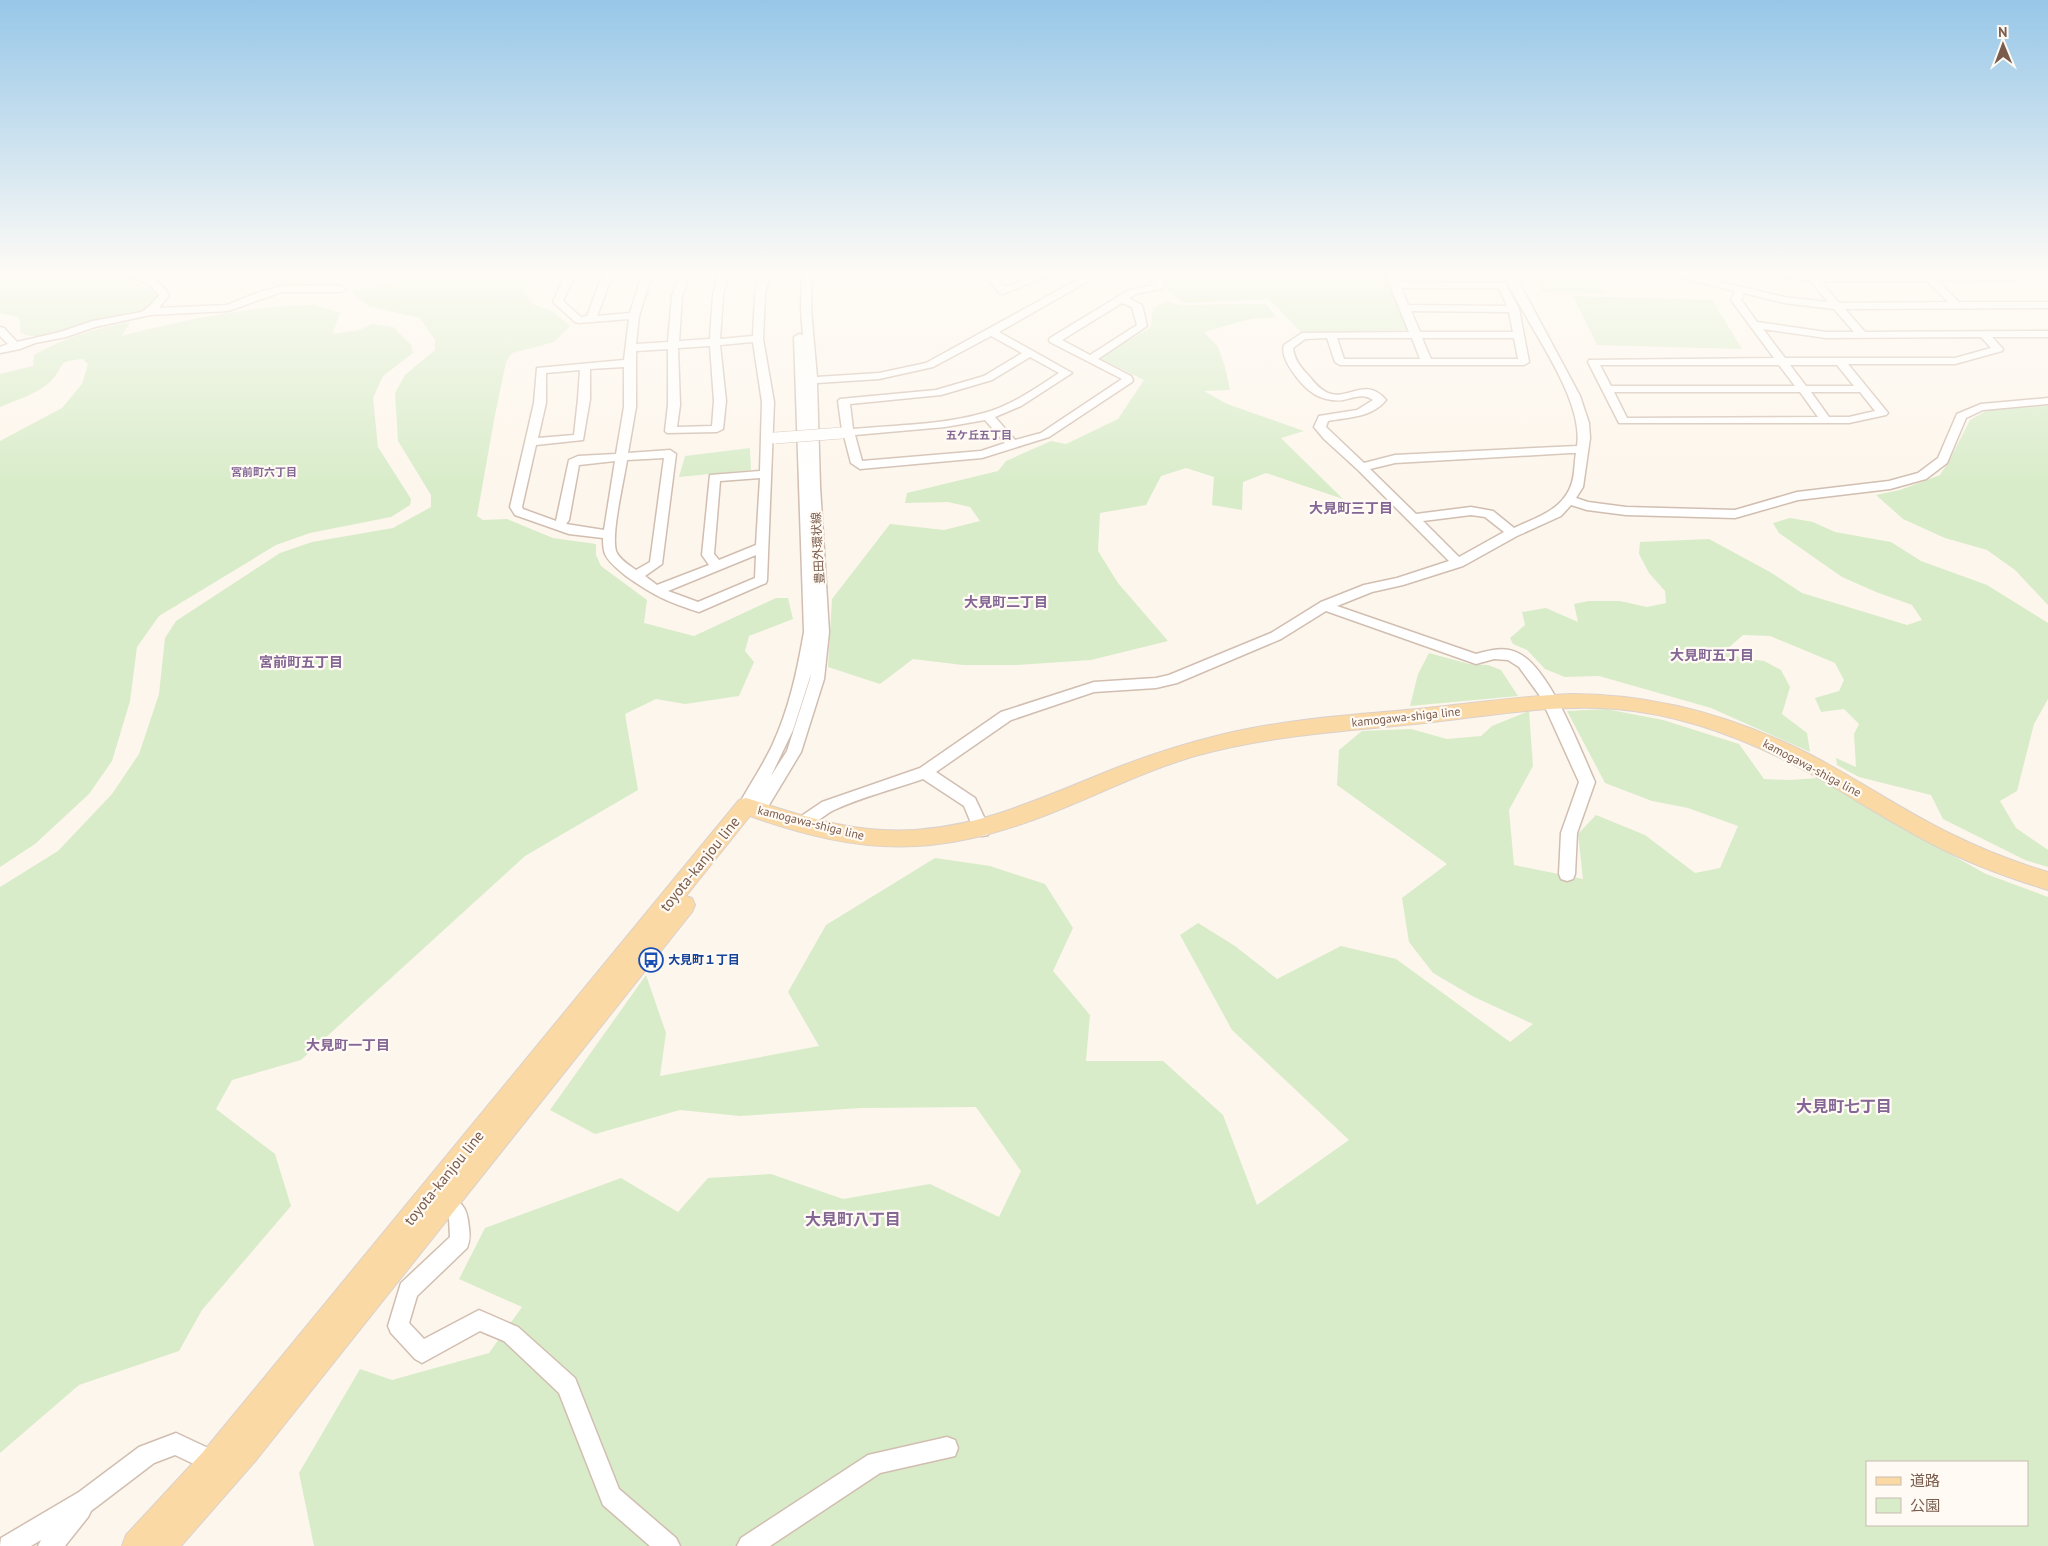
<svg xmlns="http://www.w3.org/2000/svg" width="2048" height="1546" viewBox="0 0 2048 1546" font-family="'PT Sans','Noto Sans JP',sans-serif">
<rect width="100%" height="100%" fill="#fdf6ec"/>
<path fill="#d8ecc9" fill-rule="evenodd" d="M 0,271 C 52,271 117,260 159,298 C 154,304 149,309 141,312 C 127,317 110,316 95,320 C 72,326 45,344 21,333 L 19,317 L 0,313 Z
M 247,271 L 408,271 L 367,281 L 358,278 L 336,278 L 306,283 L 267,285 L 245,276 Z
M 433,271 L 556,271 L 528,280 L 523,292 L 534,305 L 552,311 L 570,326 L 554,342 L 512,353 L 506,362 L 494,420 L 477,516 L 483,520 L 507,519 L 553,538 L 596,544 L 596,555 L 601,566 L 647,600 L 644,623 L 694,636 L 776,598 L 788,598 L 793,619 L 749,636 L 745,651 L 754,662 L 739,696 L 685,704 L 656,699 L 625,714 L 638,790 L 525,856 L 301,1060 L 232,1080 L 216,1109 L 275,1154 L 291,1206 L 202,1310 L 179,1351 L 79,1385 L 0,1453 L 0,887 L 58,851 L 112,794 L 139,754 L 159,694 L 165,638 L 176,621 L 280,553 L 312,542 L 393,528 L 431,507 L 431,495 L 398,441 L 395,393 L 405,375 L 435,350 L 435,340 L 420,318 L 368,306 L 352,292 Z
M 1163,271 L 1383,271 L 1408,330 L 1301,332 L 1269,299 L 1182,303 L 1165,286 Z
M 1531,271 L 1593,271 L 1605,293 L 1543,292 Z
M 1573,296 L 1712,300 L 1742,349 L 1597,345 Z
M 1167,301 L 1180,305 L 1266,304 L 1276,317 L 1250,319 L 1204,332 L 1218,347 L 1225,367 L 1230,390 L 1204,391 L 1227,404 L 1304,431 L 1281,438 L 1343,499 L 1266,473 L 1243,482 L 1242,510 L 1212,505 L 1214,477 L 1186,468 L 1161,476 L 1146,505 L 1100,513 L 1098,551 L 1118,583 L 1168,641 L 1091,660 L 1017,665 L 963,665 L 913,659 L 880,684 L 828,667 L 832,599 L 890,524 L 944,530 L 980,521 L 970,507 L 948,502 L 905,503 L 907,493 L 998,471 L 1006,461 L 1051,441 L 1066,444 L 1118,419 L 1144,380 L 1099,358 L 1151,327 L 1153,308 Z
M 313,305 L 340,313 L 332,334 L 359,330 L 372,324 L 393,327 L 411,345 L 413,353 L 383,376 L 373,398 L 378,447 L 411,499 L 410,505 L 391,517 L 310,533 L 276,545 L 159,616 L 137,647 L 130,701 L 112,761 L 89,794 L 35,844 L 0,867 L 0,441 L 62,408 L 82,384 L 88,364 L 83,359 C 53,361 66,367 50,382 C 37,394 16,400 0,407 L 0,374 L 33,366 L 34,355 C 64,338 96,328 130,322 L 122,336 C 185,320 249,306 313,305 Z
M 2048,406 L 2048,605 L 2015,570 L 1987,550 L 1945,538 L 1903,519 L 1876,495 L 1900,490 L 1940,475 L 1949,461 L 1970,420 L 1988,410 Z
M 750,448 L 751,470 L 679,477 L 685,456 Z
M 1790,518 L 1813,522 L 1835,532 L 1891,542 L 1921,561 L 1987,585 L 2048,623 L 2048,699 L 2034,724 L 2017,791 L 2000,801 L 2016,828 L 2048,850 L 2048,867 L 2025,860 L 1943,819 L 1931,795 L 1859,777 L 1837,765 L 1836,758 L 1856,767 L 1854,734 L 1859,724 L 1844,709 L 1821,712 L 1815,698 L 1839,691 L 1844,680 L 1835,663 L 1770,636 L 1743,635 L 1727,649 L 1740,658 L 1764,661 L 1781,670 L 1790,687 L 1782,714 L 1807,733 L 1810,752 L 1711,708 L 1599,676 L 1565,677 L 1545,669 L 1527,650 L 1513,644 L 1510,638 L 1525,625 L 1522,612 L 1546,608 L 1578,622 L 1574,604 L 1589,601 L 1620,601 L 1647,607 L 1666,603 L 1665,591 L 1649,573 L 1639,554 L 1640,542 L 1709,539 L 1770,572 L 1802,593 L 1907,625 L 1922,620 L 1912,605 L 1876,592 L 1842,577 L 1779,533 L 1773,523 Z
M 1429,653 L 1469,664 L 1488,665 L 1501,670 L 1518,696 L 1410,706 L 1418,674 Z
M 1606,709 L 1663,720 L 1739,744 L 1764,779 L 1789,780 L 1818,778 L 1894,823 L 1986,874 L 2048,897 L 2048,1546 L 314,1546 L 299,1473 L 360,1369 L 392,1380 L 489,1353 L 522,1307 L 459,1279 L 485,1228 L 621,1178 L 678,1212 L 708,1178 L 771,1174 L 843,1199 L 930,1184 L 999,1217 L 1021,1171 L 976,1107 L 861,1108 L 740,1116 L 680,1110 L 595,1134 L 550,1110 L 646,975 L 666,1033 L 660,1076 L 819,1046 L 788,992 L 826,925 L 935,858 L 990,866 L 1045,884 L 1073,928 L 1053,971 L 1090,1015 L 1086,1061 L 1163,1061 L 1223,1115 L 1257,1205 L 1349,1140 L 1232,1030 L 1180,935 L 1198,923 L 1235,946 L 1277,979 L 1341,946 L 1396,959 L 1510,1042 L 1533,1024 L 1474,997 L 1433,973 L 1409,942 L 1402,898 L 1447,864 L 1337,785 L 1339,750 L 1362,731 L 1411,729 L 1447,739 L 1481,736 L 1492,726 L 1529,711 L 1533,766 L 1509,810 L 1514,865 L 1583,879 L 1578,834 L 1596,815 L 1645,835 L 1695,873 L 1720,868 L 1738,826 L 1688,808 L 1652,801 L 1605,783 L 1567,711 ZM 1867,1462 L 2027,1462 L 2027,1525 L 1867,1525 Z"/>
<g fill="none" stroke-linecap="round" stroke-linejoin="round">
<g stroke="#d1beb0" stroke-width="3">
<path id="minor" d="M 114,271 C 135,268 158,276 169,295 L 159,308 L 227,305 L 259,292 L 282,286 L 341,286 L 346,289 L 341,292 L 282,292 L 228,311 L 150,315 L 95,327 L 66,337 L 35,343 L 20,349 L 0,353 L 0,347 L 8,344 L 0,336 L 0,327 L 4,328 L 17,342 L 60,332 L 93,321 L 142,312 L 151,305 L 159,295 L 147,283 Z
M 567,271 L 577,271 L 563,301 L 581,317 L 587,316 L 604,271 L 614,271 L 597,316 L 630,313 L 643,271 L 653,271 L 639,316 L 636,344 L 668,342 L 672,296 L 681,271 L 691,271 L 682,296 L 679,341 L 710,339 L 713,295 L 719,271 L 729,271 L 723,295 L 720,339 L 753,336 L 755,295 L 760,271 L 770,271 L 765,295 L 763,339 L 774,402 L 767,580 L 766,583 L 699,612 C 667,602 653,595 626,576 C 618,569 609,563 605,554 C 603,549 603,543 603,538 L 569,534 L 515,515 L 510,507 L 534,403 L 537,368 L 624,360 L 629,319 L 579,323 L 575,322 L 553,302 ZM 753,342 L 762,402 L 760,471 L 710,475 L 702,555 L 709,565 L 657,585 L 645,576 L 662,564 L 676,454 L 670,450 L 628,453 L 636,407 L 636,351 L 668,349 L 668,405 L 665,431 L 667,433 L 717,432 L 723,429 L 726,401 L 720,345 ZM 710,346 L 714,401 L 712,426 L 677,427 L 680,405 L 678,348 ZM 624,367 L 624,407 L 616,454 L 578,456 L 569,460 L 556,521 L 523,509 L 522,507 L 536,445 L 583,440 L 590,399 L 590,369 ZM 580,370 L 578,399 L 574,435 L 538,438 L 546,403 L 546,373 ZM 664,458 L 650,562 L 636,570 C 629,565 619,559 616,551 C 611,533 624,481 627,460 ZM 615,461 L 604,530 L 566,524 L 569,520 L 579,465 ZM 760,478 L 756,545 L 719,560 L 714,554 L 720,481 ZM 756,555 L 755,578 L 698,602 L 668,591 Z
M 802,271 L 812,271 L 811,310 L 817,377 L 879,373 L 926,363 L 1088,274 L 1096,271 L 1109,271 L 1107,273 L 1094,278 L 999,332 L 1072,373 L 1021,406 L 995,417 L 1015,440 L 1041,433 L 1122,379 L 1050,342 L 1049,340 L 1050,338 L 1129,290 L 1154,285 L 1146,271 L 1156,271 L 1164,285 L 1161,289 L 1136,294 L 1129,298 L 1142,305 L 1147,326 L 1098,359 L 1131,376 L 1133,380 L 1132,382 L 1049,437 L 982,458 L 860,469 L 851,463 L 844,436 L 838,435 L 836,433 L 842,430 L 838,401 L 840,399 L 936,390 L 984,376 L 1022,353 L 991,336 L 933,367 L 879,379 L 817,383 L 820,486 L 829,632 L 824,679 L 801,752 L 763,815 L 758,817 L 753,815 L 750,811 L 746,812 L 741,810 L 738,806 C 749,786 762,767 772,746 C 789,709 797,672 804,632 L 794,337 L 799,334 L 803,335 L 801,310 ZM 1122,303 L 1132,307 L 1137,325 L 1090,355 L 1062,340 ZM 1030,357 L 1059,373 C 1036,388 1011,406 984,413 C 942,425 896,425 853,429 L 850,404 L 941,395 L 992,380 ZM 985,420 L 1005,443 L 981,451 L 862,461 L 855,435 L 945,427 ZM 811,674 L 810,679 L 787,751 L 771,776 L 793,730 Z
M 982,271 L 992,271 L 1005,287 L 1047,271 L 1060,271 L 1003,294 L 999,293 Z
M 1384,271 L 1394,271 L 1399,282 L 1505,283 L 1519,309 L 1529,362 L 1524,365 L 1340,365 L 1335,362 L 1327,338 L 1305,339 L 1293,348 C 1294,359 1300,367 1308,375 C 1314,382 1319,389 1328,393 C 1348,401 1366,376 1386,400 C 1371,418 1349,417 1328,421 L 1326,427 L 1364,463 L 1395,455 L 1577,446 C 1585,395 1521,319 1503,271 L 1513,271 L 1580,396 L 1589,423 L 1590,438 L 1583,487 L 1576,498 L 1588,502 L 1626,507 L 1735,510 L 1797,492 L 1889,481 L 1918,473 L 1938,458 L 1957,414 L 1981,404 L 2048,398 L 2048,404 L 1983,410 L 1966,418 L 1947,463 L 1926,479 L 1890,489 L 1798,500 L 1735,518 L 1626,515 L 1587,510 L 1571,505 L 1561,516 L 1517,536 L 1463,566 L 1403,585 L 1372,592 L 1337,606 L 1476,654 C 1490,650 1504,646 1518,653 C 1550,668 1580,749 1595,782 L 1577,833 L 1575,874 L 1573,879 L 1567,881 L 1561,879 L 1559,874 L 1561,833 L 1579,782 L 1540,696 L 1519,667 L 1508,660 L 1494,659 L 1476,664 L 1326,611 L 1281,639 L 1177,683 L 1156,688 L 1094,692 L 1011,720 L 936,772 L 975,798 L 990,830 L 988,835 L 982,836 L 976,835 L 964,806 L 923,779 C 894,789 862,797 834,810 C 822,815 810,832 797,827 L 794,823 L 797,819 L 822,802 L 920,768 L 1001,712 L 1094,682 L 1156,678 L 1169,675 L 1271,633 L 1321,602 L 1364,585 L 1397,578 L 1449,561 L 1358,470 L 1324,439 L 1314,427 L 1319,416 L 1357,410 L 1373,400 C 1360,390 1347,403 1332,400 C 1324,399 1316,396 1310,391 C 1300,383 1279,358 1284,345 L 1302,333 L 1409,332 ZM 1401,288 L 1499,288 L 1507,306 L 1408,305 ZM 1411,311 L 1509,312 L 1513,332 L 1420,332 ZM 1337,338 L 1412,338 L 1420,359 L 1344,359 ZM 1422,338 L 1514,338 L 1518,359 L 1431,359 ZM 1570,453 L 1576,453 C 1574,464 1575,478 1570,488 C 1560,511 1535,518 1514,528 L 1493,511 L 1471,507 L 1416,514 L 1370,469 L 1395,463 ZM 1471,515 L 1485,517 L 1504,532 L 1459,557 L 1423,521 Z
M 1660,271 L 1675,271 L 1784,297 L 1828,302 L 1810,281 L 1766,274 L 1761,271 L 1778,271 L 1801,275 L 1805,275 L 1803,273 L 1806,271 L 1811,271 L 1815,275 L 1922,275 L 1927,272 L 1933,275 L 2001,275 L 1997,271 L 2007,271 L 2015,278 L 2013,280 L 1938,281 L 1959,302 L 2048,302 L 2048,308 L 1845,309 L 1865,332 L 2048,331 L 2048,337 L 1992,337 L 2003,349 L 2002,351 L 1955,364 L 1848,364 L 1888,413 L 1886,415 L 1849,423 L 1619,423 L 1588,362 L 1589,360 L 1774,358 L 1731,300 L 1735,291 L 1662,273 ZM 1820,281 L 1927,281 L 1948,302 L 1839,303 ZM 1744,293 L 1784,303 L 1834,309 L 1854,332 L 1826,332 L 1757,322 L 1741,300 ZM 1763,329 L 1826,338 L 1981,337 L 1991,348 L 1955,358 L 1785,358 ZM 1600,365 L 1779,365 L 1795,386 L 1611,386 ZM 1790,365 L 1837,365 L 1854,386 L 1806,386 ZM 1614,392 L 1800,392 L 1818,417 L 1627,418 ZM 1811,392 L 1860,392 L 1875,411 L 1849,417 L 1829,417 Z
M 2039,271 L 2048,271 L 2048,277 Z
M 438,1191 C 460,1201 467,1203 469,1228 C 470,1236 470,1241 467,1248 L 417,1296 L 409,1323 L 424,1339 L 479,1310 L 518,1327 L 575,1378 L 619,1489 L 676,1538 L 680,1546 L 650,1546 L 603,1505 L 559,1393 L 504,1341 L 480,1331 L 422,1363 L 415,1359 L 391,1333 L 388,1326 L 401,1283 L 450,1237 L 449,1218 L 431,1208 L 428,1201 L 431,1194 Z
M 176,1433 L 221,1454 L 224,1462 L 221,1470 L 213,1473 L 175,1455 L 154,1463 L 91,1511 L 88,1517 L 65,1546 L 38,1546 L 41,1540 L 31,1546 L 0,1546 L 1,1538 L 79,1492 L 139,1447 Z
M 947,1437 L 955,1440 L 958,1448 L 955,1456 L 880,1473 L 770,1546 L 737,1546 L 741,1538 L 868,1455 Z"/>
</g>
<g stroke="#dad1cd" stroke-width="2">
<path id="major" d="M 1571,694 C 1654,694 1733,716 1807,753 C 1856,778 1900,809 1949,833 C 1981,849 2014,862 2048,872 L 2048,890 C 2009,878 1970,864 1934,845 C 1893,824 1855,799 1815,776 C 1754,742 1686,715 1616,709 C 1552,704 1488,716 1425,723 C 1348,731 1270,735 1195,756 C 1144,771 1098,795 1049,814 C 936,858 863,856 750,816 L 686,896 L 692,898 L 695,905 L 692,912 L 257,1459 L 181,1546 L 122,1546 L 126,1535 L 203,1452 L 739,800 L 746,798 C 790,812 836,828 882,830 C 965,835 1036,800 1111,770 C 1146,756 1183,744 1220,735 C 1285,719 1352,715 1418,709 C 1469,704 1520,696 1571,694 Z"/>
</g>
<use href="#minor" fill="#fff" fill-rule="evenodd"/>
<use href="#major" fill="#fbd9a5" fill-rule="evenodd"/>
<g stroke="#d1beb0" stroke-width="12" stroke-linecap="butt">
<path id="minor-bridge" d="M 775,438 L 842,433"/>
</g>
<use href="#minor-bridge" stroke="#fff" stroke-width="11"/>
</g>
<linearGradient id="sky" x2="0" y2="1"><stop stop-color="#97c7e8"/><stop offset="0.56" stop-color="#fefbf6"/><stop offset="1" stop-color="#fefbf6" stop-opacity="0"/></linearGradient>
<rect width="2048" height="487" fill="url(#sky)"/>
<defs>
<g id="bus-ring" transform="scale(1.25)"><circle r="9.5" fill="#fffaf3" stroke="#1a4fb4" stroke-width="1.5"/><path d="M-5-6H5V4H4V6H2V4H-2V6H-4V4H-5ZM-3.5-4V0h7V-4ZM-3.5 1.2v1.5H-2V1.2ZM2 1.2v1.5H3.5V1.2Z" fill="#1a4fb4"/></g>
</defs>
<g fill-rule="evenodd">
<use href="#bus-ring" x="651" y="960"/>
</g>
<g text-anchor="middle" stroke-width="4.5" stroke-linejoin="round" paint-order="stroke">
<g font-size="11" font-weight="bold" fill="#846695" stroke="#fffaf3">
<text x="979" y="439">五ケ丘五丁目</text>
<text x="264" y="476">宮前町六丁目</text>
</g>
<g font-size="12" fill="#7a5c4d" stroke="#fffaf3">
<text transform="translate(818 548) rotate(-93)" y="4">豊田外環状線</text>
<text transform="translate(1406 717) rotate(-6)" y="4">kamogawa-shiga line</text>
<text transform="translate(1812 768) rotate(28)" y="4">kamogawa-shiga line</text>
<text transform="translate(811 823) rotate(14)" y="4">kamogawa-shiga line</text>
</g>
<g font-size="12" font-weight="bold" fill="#164399" stroke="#fffaf3" text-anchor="start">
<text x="668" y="964">大見町１丁目</text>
</g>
<g font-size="14" font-weight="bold" fill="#846695" stroke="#fffaf3">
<text x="1351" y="513">大見町三丁目</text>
<text x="1006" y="607">大見町二丁目</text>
<text x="1712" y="660">大見町五丁目</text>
<text x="301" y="667">宮前町五丁目</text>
<text x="348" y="1050">大見町一丁目</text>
</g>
<g font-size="15" fill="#7a5c4d" stroke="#fffaf3">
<text transform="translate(700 864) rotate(-51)" y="5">toyota-kanjou line</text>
<text transform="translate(444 1178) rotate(-51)" y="5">toyota-kanjou line</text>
</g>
<g font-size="16" font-weight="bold" fill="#846695" stroke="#fffaf3">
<text x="1844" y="1112">大見町七丁目</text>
<text x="853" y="1225">大見町八丁目</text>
</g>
</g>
<rect x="1866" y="1461" width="162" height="65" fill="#fffaf3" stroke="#cabbb1"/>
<rect x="1876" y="1477" width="25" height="8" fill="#fbd9a5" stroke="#cabbb1"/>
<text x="1910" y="1486" font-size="15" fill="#7a5c4d">道路</text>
<rect x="1876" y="1498" width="25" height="15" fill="#d8ecc9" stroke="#cabbb1"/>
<text x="1910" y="1511" font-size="15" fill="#7a5c4d">公園</text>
<g transform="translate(2003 45) rotate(359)" stroke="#fffaf3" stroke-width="4" paint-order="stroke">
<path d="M0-4L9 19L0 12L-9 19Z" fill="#7a5c4d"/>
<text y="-8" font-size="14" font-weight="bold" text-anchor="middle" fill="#7a5c4d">N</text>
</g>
</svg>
